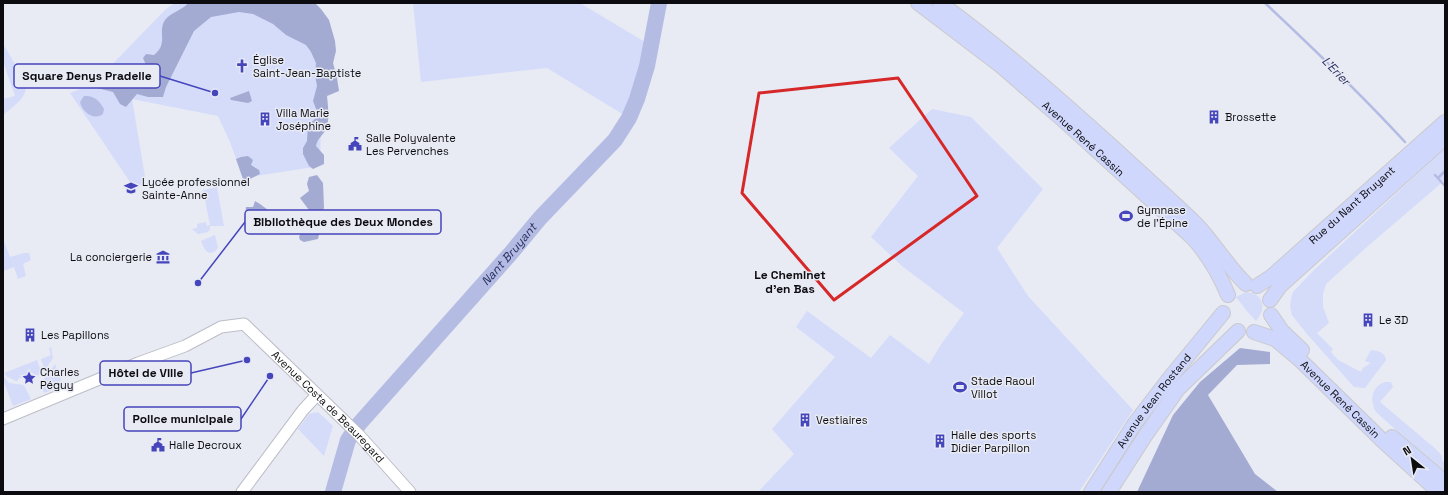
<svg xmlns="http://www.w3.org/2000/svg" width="1448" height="495" viewBox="0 0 1448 495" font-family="'Space Grotesk',sans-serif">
<rect width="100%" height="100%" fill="#e8eaf4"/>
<path fill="#d5dcfa" d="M 175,3 L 311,3 L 323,29 L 320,166 L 243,178 L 230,142 L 218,116 L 132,99 L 145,177 L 144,185 L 140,187 L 132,185 L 70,93 L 85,87 L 101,76 L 166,9 Z
M 413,3 L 580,3 L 645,42 L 639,78 L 624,115 L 547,68 L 421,82 Z
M 3,44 L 26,82 C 28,98 14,106 3,115 L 3,99 L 15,96 L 3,61 Z
M 932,109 L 971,117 L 1043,189 L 997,248 L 1028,296 L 1133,410 L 1079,492 L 758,492 L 794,454 L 772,429 L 835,357 L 796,327 L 807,311 L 871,358 L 890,335 L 929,364 L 942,343 L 964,313 L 902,266 L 871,237 L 918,176 L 889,148 Z
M 1445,148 L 1445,180 L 1368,246 L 1326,284 L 1323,294 L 1323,307 L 1329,323 L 1317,333 L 1333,349 L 1331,352 L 1338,360 L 1361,372 L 1363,368 L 1371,363 L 1365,361 L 1371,350 C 1378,351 1385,352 1386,360 L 1365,388 L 1354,387 L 1307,334 L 1292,315 L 1290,307 L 1291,298 L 1293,292 L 1314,270 Z
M 217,187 L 224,226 L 210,226 L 210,229 L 208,232 L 198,234 L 192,229 L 197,228 L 197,224 L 206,222 L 207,226 L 210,225 L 203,190 Z
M 215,235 L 218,248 L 214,252 C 206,255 204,248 201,241 Z
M 3,239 L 10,257 L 24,253 L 29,253 L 31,260 L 23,264 L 26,276 L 18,279 L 14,267 L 3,271 Z
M 1246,292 C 1264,293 1267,309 1256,321 L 1246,310 L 1236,297 Z
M 51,347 L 53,358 L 45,370 L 41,359 L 51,355 L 49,348 Z
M 37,360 L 41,371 L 38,376 L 32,373 L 18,379 L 18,381 L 16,381 L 6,376 L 4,373 Z
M 55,364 L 61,379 L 58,388 L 44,393 C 38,382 49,373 55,364 Z
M 3,376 L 9,383 L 24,385 L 31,399 L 13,406 L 3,380 Z
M 1385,382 L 1391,382 L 1393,387 L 1380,402 L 1437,450 L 1442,456 L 1442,460 L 1445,463 L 1445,474 L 1376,412 C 1369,401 1372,386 1385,382 Z
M 318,412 L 333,426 L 324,456 L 298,429 L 309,414 Z"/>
<path fill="#a4abd2" d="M 188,3 L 315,3 L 321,9 L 329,20 L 335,41 L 336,51 L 333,63 L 337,78 L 339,91 L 327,96 C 328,106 330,120 326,129 C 322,137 318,137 316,146 L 324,155 L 324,164 L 313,169 L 309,166 L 303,154 L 303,148 L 307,141 L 308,125 L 314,120 L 318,114 L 313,101 L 317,86 L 315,75 L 316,63 L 311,52 L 306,45 L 286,35 L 273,24 L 253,14 L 239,12 L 211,17 L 194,31 L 166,87 L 163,97 L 148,97 L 137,94 L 126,107 L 120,104 L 113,92 L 97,88 L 93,81 L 100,75 L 119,75 L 147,83 L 153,81 L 143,58 L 146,54 L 154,55 C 169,43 157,32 165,20 C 171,12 183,10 188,3 Z
M 249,91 L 252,101 L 248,103 L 231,100 L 230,98 Z
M 248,156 L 253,160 L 251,165 L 259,170 L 260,174 L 244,182 L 236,159 L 241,157 Z
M 317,175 L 323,183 L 324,207 L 322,222 L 318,239 L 304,242 L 300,240 L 299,237 L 309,210 L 300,198 L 309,191 L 307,184 L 309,177 Z
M 255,201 L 260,204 L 268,210 L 267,216 L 257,215 L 253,221 L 244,224 L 246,207 L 253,207 Z
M 1240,348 L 1270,352 L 1270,364 L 1237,365 L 1208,395 L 1255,474 L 1278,492 L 1137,492 L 1173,415 L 1200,382 Z"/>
<path fill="#b4bce3" d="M 84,96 C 94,95 100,101 104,109 L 103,114 C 94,121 82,112 80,102 Z"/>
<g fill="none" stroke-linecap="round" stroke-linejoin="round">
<path stroke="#b4bce3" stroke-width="2.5" d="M 1265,3 C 1313,48 1360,93 1405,142
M 1435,175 L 1445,186
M 1438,178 L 1445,171"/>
<path stroke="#b4bce3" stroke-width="16" id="s1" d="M 333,492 L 348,440 L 359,424 L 511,253 L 540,218 L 615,140 L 629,118 L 637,99 L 647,66 L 659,3"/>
<g stroke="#bcbec8" stroke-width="13">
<g id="minor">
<path id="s2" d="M 3,419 L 138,363 L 185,346 L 221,327 L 244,324 L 359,435 L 410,492"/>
<path d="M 242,492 L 303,410 L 317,395"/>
</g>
</g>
<g stroke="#cacaca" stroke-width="16">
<g id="major">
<path id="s3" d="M 918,3 L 1001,66 L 1062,119 L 1193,238 C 1208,255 1219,273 1228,295"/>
<path d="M 940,3 C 1002,48 1060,99 1117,151 C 1143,175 1170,199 1195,223 C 1214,242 1227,266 1246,284"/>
<path id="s4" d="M 1257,286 L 1271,277 L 1445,122"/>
<path d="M 1270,300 L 1280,286 L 1445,138"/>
<path d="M 1271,315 L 1282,331 L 1302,350"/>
<path id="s5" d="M 1254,332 L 1275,339 L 1298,358 L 1384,442 L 1439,492"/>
<path d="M 1392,437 L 1445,482"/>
<path id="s6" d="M 1091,492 L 1135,423 L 1168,380 L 1223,313"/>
<path d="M 1109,492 L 1145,436 L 1178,389 L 1238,331"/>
</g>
</g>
<use href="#minor" stroke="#fff" stroke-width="11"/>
<use href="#major" stroke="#d0d7fd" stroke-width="14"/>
</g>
<path fill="none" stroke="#d62828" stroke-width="3" stroke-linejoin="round" d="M 898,78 L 977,196 L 834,300 L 742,193 L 759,93 Z"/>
<defs>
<g id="church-bare" transform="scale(1.08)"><path d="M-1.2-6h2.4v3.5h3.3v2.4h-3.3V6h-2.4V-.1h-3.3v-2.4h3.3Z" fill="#4646bc" stroke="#e8eaf4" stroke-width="2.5" paint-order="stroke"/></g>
<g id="building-bare" transform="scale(1.08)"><path d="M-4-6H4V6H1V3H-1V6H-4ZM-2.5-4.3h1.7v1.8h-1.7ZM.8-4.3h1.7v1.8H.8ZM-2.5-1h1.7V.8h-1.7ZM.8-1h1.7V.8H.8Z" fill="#4646bc" stroke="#e8eaf4" stroke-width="2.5" paint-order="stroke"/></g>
<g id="civic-bare" transform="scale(1.08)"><path d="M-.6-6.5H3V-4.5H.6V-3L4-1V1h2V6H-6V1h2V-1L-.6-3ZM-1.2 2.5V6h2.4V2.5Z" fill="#4646bc" stroke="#e8eaf4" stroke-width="2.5" paint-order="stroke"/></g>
<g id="school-bare" transform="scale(1.08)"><path d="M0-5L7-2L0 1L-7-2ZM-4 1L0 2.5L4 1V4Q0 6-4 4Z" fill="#4646bc" stroke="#e8eaf4" stroke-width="2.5" paint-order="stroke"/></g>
<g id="stadium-bare" transform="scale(1.08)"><path d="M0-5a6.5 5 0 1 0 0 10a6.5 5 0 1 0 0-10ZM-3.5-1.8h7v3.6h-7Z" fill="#4646bc" stroke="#e8eaf4" stroke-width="2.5" paint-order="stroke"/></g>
<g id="museum-bare" transform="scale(1.08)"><path d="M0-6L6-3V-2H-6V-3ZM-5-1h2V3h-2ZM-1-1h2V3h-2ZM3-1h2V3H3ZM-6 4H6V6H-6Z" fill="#4646bc" stroke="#e8eaf4" stroke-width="2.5" paint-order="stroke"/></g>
<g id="sight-bare" transform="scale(1.08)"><path d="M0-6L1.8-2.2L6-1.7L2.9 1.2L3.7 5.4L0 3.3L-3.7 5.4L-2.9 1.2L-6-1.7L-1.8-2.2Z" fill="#4646bc" stroke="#e8eaf4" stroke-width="2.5" paint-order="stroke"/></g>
</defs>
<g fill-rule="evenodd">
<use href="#church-bare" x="242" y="66"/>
<use href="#building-bare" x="1214" y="117"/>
<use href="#building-bare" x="265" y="119"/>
<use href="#civic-bare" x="355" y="144"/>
<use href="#school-bare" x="131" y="188"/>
<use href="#stadium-bare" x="1126" y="216"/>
<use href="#museum-bare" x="163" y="257"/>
<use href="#building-bare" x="1368" y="320"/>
<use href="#building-bare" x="30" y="335"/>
<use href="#sight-bare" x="29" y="378"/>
<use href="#stadium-bare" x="960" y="387"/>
<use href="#building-bare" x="805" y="420"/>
<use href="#building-bare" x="940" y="441"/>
<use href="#civic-bare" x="158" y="445"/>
</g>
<g text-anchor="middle" stroke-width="3" stroke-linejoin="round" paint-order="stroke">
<g font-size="11" fill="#0c0c10" stroke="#e8eaf4" text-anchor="start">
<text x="253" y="64">Église<tspan x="253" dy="13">Saint-Jean-Baptiste</tspan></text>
<text x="276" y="117">Villa Marie<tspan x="276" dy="13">Joséphine</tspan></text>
<text x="1225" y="121">Brossette</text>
<text x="366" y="142">Salle Polyvalente<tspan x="366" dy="13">Les Pervenches</tspan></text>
<text x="142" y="186">Lycée professionnel<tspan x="142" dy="13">Sainte-Anne</tspan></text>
<text x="1137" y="214">Gymnase<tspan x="1137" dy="13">de l'Épine</tspan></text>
<text x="152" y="261" text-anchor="end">La conciergerie</text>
<text x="1379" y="324">Le 3D</text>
<text x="41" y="339">Les Papillons</text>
<text x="40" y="376">Charles<tspan x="40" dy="13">Péguy</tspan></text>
<text x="971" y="385">Stade Raoul<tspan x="971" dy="13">Villot</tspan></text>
<text x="816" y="424">Vestiaires</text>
<text x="951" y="439">Halle des sports<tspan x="951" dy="13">Didier Parpillon</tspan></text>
<text x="169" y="449">Halle Decroux</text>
</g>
<g font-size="11" fill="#0c0c10" stroke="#e8eaf4">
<text dy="4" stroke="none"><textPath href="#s3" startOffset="214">Avenue René Cassin</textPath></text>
<text dy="4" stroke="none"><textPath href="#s4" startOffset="125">Rue du Nant Bruyant</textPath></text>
<text dy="4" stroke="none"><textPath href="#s5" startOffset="111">Avenue René Cassin</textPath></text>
<text dy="4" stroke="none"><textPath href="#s6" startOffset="111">Avenue Jean Rostand</textPath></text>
<text dy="4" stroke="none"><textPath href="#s2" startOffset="378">Avenue Costa de Beauregard</textPath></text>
</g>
<g font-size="12" font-style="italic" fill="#2b3061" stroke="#e8eaf4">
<text transform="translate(1336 71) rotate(46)" y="4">L'Erier</text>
<text dy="4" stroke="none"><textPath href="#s1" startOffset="300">Nant Bruyant</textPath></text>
</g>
<g font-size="12" font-weight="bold" fill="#0c0c10" stroke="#e8eaf4">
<text x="790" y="279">Le Cheminet<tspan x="790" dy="14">d'en Bas</tspan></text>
</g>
</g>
<path fill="none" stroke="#4646bc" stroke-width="1.5" d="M215 93L160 76M198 283L245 222M247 360L191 373M270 376L241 419"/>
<g fill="#4646bc" stroke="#e8eaf4" stroke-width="1.5">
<circle cx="215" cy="93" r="4"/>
<circle cx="198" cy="283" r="4"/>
<circle cx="247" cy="360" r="4"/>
<circle cx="270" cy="376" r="4"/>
</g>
<g fill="#e8eaf4" stroke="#4646bc" stroke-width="1.5">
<rect x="14" y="64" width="146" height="24" rx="4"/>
<rect x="245" y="210" width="196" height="24" rx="4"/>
<rect x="100" y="361" width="91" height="24" rx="4"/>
<rect x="124" y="407" width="117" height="24" rx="4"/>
</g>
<g font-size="12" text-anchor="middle" font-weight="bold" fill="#0c0c10">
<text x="87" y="80">Square Denys Pradelle</text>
<text x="343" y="226">Bibliothèque des Deux Mondes</text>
<text x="146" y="377">Hôtel de Ville</text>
<text x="183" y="423">Police municipale</text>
</g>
<rect width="1448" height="495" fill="none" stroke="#0c0c10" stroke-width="8"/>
<g transform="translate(1412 459) rotate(330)" stroke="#e8eaf4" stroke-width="3" paint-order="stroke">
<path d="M0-3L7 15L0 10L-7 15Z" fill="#0c0c10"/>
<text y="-6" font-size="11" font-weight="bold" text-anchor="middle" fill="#0c0c10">N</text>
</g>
</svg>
